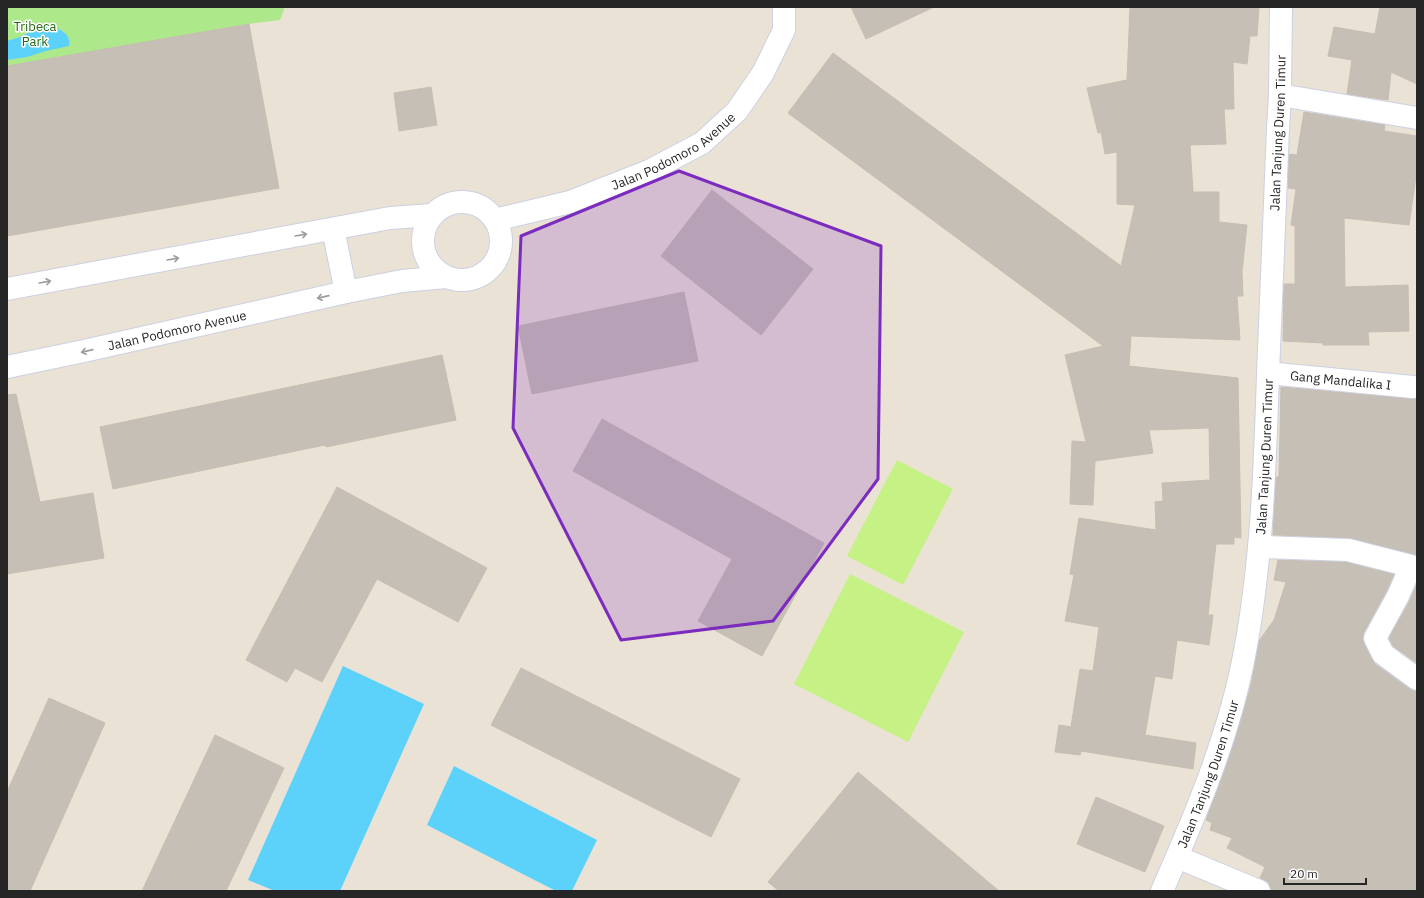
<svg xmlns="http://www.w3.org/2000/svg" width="1424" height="898" viewBox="0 0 1424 898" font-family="'IBM Plex Sans',sans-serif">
<rect width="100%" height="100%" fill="#ebe2d6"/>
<path fill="#ade98b" d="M 7,7 L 285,7 L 280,20 L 249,24 L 7,66 Z"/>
<path fill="#c5f185" d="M 897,460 L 953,489 L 903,585 L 847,556 Z
M 850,574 L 964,632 L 908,742 L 794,684 Z"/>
<path fill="#5cd2fa" d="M 49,24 C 58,29 72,33 69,46 L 46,51 L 27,57 L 7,60 L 7,41 L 20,37 L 41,26 Z
M 343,666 L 424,704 L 340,891 L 275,891 L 248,880 Z
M 454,766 L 597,840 L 572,891 L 556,891 L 427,825 Z"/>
<path fill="#c6bfb6" stroke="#c6beb0" d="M 851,7 L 934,7 L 866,39 Z
M 1130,7 L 1259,8 L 1257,36 L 1250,36 L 1247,64 L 1233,62 L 1234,109 L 1224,109 L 1226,144 L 1190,145 L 1193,192 L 1219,192 L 1219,222 L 1247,225 L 1242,272 L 1243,296 L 1237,296 L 1240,340 L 1131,336 L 1129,366 L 1238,378 L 1241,538 L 1234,537 L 1234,544 L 1216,544 L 1208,615 L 1213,615 L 1209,645 L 1177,640 L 1172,679 L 1155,676 L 1145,735 L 1196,743 L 1193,769 L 1081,751 L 1080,755 L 1055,752 L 1059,725 L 1071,727 L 1080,669 L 1093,671 L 1099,627 L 1065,621 L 1074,575 L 1070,574 L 1079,518 L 1156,530 L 1155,502 L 1163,501 L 1162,483 L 1210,480 L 1209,428 L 1149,430 L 1153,453 L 1095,461 L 1093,505 L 1070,504 L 1072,441 L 1086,442 L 1065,355 L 1103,346 L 788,113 L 833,53 L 1121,266 L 1135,205 L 1117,204 L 1117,152 L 1105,154 L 1101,132 L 1098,133 L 1087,88 L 1127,80 Z
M 1380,7 L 1417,7 L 1417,84 L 1391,72 L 1388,100 L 1347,94 L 1352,60 L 1328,56 L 1334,27 L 1375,34 Z
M 249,24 L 279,188 L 7,236 L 7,66 Z
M 431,87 L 437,125 L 399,131 L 394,93 Z
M 1304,112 L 1385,125 L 1384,131 L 1417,136 L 1417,169 L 1409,225 L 1344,218 L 1345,287 L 1408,285 L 1409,331 L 1368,332 L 1369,345 L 1323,345 L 1323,343 L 1283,341 L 1284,284 L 1295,284 L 1295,226 L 1291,225 L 1296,189 L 1288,188 L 1289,156 L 1290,154 L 1297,155 Z
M 712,190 L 813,269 L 761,335 L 661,256 Z
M 684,292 L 698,361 L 532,394 L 518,326 Z
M 442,355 L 456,420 L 326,447 L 325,445 L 113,489 L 100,427 Z
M 1281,387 L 1412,399 L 1417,399 L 1417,556 L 1351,538 L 1273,535 L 1276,477 L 1279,477 Z
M 16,394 L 40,502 L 93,493 L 104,558 L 7,574 L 7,395 Z
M 602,419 L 824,543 L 762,656 L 698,621 L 732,559 L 573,471 Z
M 337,487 L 487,568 L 458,622 L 377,579 L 322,682 L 295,668 L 287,682 L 246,660 Z
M 1278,560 L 1346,562 L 1394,574 L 1387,590 L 1364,632 L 1363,638 L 1364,644 L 1375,664 L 1410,689 L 1417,691 L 1417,891 L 1271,891 L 1269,883 L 1260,878 L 1265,867 L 1227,848 L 1232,838 L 1210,830 L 1212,823 L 1206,820 L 1222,777 L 1242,716 L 1251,685 L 1259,641 L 1274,620 L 1286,582 L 1274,580 Z
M 1417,584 L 1417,663 L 1393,646 L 1389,638 L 1409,602 Z
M 521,668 L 740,779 L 711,837 L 491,725 Z
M 49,698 L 105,723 L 30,891 L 7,891 L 7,792 Z
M 215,735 L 284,768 L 226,891 L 142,891 Z
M 858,772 L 999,891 L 779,891 L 768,882 Z
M 1096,797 L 1164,826 L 1145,872 L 1077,844 Z"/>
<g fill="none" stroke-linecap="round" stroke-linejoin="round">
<g stroke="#cbd0e2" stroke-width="24">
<g id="minor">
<path d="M 1280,95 L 1417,118"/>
<circle cx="462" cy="241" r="39"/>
<path id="s1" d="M 495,220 L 570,202 L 649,171 L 702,143 L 737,111 L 763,73 L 784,30 L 784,7"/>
<path d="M 333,229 L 346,292"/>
<path d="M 7,289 L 390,218 L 432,215"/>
<path id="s2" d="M 7,367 L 84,351 L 346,292 L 402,281 L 446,277"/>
<path id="s3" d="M 1268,373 L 1413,387"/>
<path d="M 1260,547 L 1348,550 L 1411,566 L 1398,596 L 1375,638 L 1383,654 L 1417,679"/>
<path d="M 1177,857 L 1259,891"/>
<path id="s4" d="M 1162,891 C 1196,814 1230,734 1245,651 C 1262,560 1265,467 1268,374 C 1271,292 1274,210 1278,128 L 1280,95 L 1281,7"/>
</g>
</g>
<use href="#minor" stroke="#fff" stroke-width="22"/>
</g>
<defs><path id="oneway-shaft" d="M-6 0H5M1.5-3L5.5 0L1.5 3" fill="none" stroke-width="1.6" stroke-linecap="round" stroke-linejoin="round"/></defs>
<g stroke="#9d9d9d">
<use href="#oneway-shaft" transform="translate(301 235) rotate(-10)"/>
<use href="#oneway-shaft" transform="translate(173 259) rotate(-10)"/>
<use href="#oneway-shaft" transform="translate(45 282) rotate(-10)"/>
<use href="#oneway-shaft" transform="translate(323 297) rotate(167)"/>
<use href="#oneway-shaft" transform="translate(87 351) rotate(167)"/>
</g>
<path fill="#7b2cbf" fill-opacity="0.2" stroke="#7b2cbf" stroke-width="3" stroke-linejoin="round" d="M 679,171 L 881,246 L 878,479 L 773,621 L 621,640 L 513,428 L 521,236 Z"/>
<g text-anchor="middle" stroke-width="3" stroke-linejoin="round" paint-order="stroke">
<g font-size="13" fill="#256812" stroke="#fff">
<text x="35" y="31">Tribeca<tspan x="35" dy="15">Park</tspan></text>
</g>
<g font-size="13" fill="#262626" stroke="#fff">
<text dy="5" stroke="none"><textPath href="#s4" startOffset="774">Jalan Tanjung Duren Timur</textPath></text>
<text dy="5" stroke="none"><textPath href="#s1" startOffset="193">Jalan Podomoro Avenue</textPath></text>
<text dy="5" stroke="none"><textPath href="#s2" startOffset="174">Jalan Podomoro Avenue</textPath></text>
<text dy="5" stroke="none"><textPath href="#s3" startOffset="73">Gang Mandalika I</textPath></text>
<text dy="5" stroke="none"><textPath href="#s4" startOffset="450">Jalan Tanjung Duren Timur</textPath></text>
<text dy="5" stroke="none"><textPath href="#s4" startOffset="126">Jalan Tanjung Duren Timur</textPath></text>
</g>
</g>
<rect width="1424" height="898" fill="none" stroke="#262626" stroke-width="16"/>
<path d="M1284 878v6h82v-6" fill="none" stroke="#262626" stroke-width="2"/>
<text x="1290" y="878" font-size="12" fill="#262626" stroke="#ffffff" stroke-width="3" paint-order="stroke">20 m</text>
</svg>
